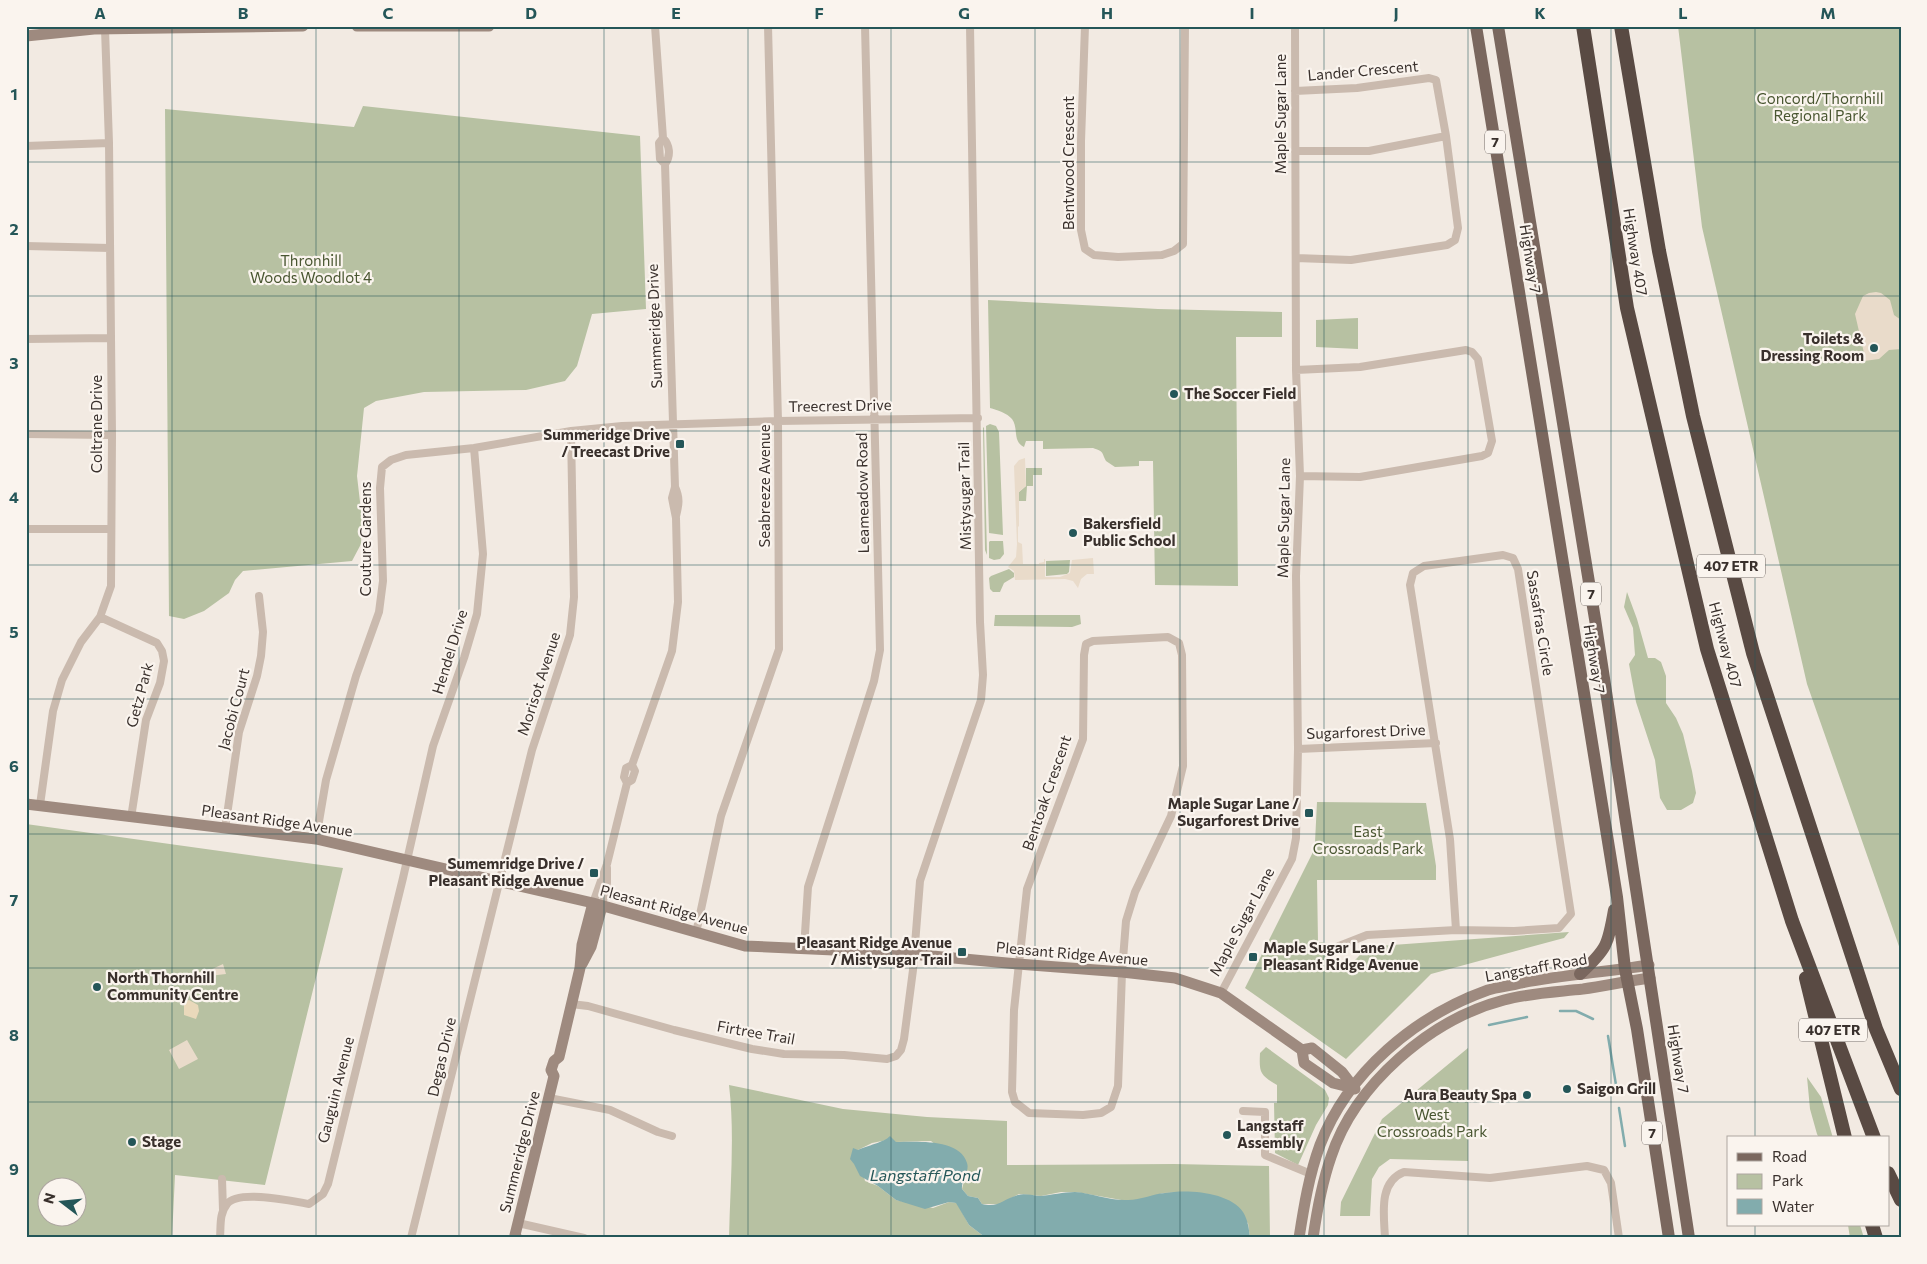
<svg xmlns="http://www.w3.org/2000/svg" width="1927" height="1264" viewBox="0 0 1927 1264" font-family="Commissioner,sans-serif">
<rect width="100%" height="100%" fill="#f2eae2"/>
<path fill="#b7c1a2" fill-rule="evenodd" d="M 1678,26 L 1901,26 L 1901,952 L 1807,684 L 1702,227 Z
M 363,106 L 640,136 L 646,309 L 592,314 L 577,366 L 565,381 L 526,390 L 424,392 L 376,401 L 364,408 L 357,476 L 362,519 L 361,544 L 352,561 L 243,571 L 235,580 L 229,593 L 204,611 L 184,619 L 169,616 L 165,109 L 354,127 Z
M 988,300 L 1158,309 L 1282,312 L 1282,337 L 1236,337 L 1238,586 L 1155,585 L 1153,461 L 1139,461 L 1139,466 L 1115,467 L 1106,461 C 1101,451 1104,452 1093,448 L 1043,449 L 1043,441 L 1026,441 L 1024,447 C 1012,441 1019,429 1012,419 C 1007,413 997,410 990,408 Z
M 1358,318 L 1358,349 L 1316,347 L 1316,320 Z
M 990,424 L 996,426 L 999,432 L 1003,535 L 989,533 L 986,426 Z
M 984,427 L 987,555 L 985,550 L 983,428 Z
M 1026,468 L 1042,468 L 1042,475 L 1033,475 L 1033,486 L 1027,486 L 1026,501 L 1019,501 L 1019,492 L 1026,486 Z
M 990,541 L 1003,541 L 1004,554 L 1000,559 L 994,560 L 989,558 L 989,542 Z
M 1070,560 L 1069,572 L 1067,574 L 1046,576 L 1046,561 Z
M 1009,569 L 1014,573 L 1014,577 L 1004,583 L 1000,592 L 993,592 L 990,589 L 989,578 L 991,576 Z
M 1627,592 L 1637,619 L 1648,658 L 1655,658 L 1661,662 L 1666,676 L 1666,703 L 1676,718 L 1683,734 L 1692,771 L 1696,793 L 1693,803 L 1681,810 L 1667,810 L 1660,798 L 1655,760 L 1636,702 L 1629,664 L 1635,655 L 1633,628 L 1624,607 Z
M 995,615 L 1080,615 L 1081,624 L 1072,627 L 994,626 Z
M 1317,802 L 1426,803 L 1436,866 L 1436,880 L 1317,880 L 1318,942 L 1327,943 L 1327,954 L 1336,964 C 1354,964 1356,961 1365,947 L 1569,932 L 1564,938 L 1431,974 L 1346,1059 L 1245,988 L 1312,854 L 1315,842 Z
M 26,824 L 343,868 L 265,1185 L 175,1175 L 172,1238 L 26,1238 ZM 48,1186 L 78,1186 L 78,1216 L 48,1216 Z
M 1266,1047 L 1325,1090 L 1329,1098 L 1328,1105 L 1316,1125 L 1298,1165 L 1275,1153 L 1274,1103 L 1277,1103 L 1277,1085 C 1260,1075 1259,1073 1260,1053 Z
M 1468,1048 L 1468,1161 L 1390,1159 L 1379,1167 L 1372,1179 L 1370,1216 L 1340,1216 L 1341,1202 L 1382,1119 Z
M 1807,1077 L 1821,1097 L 1833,1138 L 1819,1138 L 1817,1134 L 1810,1109 Z
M 729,1085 L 843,1109 L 927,1117 L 1007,1121 L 1007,1165 L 1174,1164 L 1269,1166 L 1270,1238 L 1250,1238 L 1248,1223 L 1194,1192 L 1163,1193 L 1144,1199 L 1127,1201 L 1076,1192 L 1061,1192 L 1041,1196 L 1019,1194 L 1000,1204 L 982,1204 L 978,1198 L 968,1196 L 962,1189 L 967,1170 L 931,1141 L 896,1142 L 887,1140 L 872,1143 L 858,1150 L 865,1181 L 878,1186 L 896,1200 L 933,1208 L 949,1202 L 957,1203 L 969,1225 L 986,1238 L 729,1238 C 730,1188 735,1135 729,1085 Z
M 1848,1225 L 1860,1225 L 1864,1238 L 1850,1238 Z"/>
<path fill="#ead9bb" d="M 189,1000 L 198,1005 L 199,1011 L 196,1019 L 184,1015 L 184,1002 Z"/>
<path fill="#e9dbca" d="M 1876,292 L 1881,293 L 1890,300 L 1894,315 L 1901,320 L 1901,349 L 1889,350 L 1879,359 L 1864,361 L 1864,353 L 1855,314 L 1863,296 L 1869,293 Z
M 1025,458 L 1026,486 L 1019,492 L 1019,526 L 1018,527 L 1018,542 L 1022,544 L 1023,564 L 1039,564 L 1039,563 L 1044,562 L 1044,559 L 1045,559 L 1045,577 L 1060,577 L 1070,573 L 1072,560 L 1093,558 L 1094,574 L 1087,574 L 1081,579 L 1078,588 L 1073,581 L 1065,579 L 1015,580 L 1014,571 L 1008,567 L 1016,557 L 1017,544 L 1014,466 L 1019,460 Z
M 223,964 L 226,974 L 209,976 L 196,983 L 192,973 L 208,971 Z
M 187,1040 L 198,1059 L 179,1069 L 169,1050 Z"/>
<path fill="#82acad" d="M 890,1136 L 896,1142 C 915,1142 960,1138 967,1163 C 970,1171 961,1181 962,1189 L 968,1196 L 978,1198 L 982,1204 C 999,1208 1003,1199 1018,1195 C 1025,1193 1034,1196 1041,1196 C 1052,1195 1063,1192 1075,1192 C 1092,1193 1110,1201 1128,1200 C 1141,1200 1152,1194 1165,1193 C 1187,1189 1230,1192 1243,1212 C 1248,1220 1249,1229 1250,1238 L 986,1238 L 969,1225 L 956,1203 L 949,1202 L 925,1209 L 896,1200 L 878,1186 L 860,1176 L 854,1164 L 850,1159 L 853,1148 L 858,1150 C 866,1146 885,1142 890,1136 Z"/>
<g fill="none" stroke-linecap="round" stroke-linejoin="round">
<path stroke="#82acad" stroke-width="2.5" d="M 1560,1011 L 1576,1011 L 1593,1019
M 1489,1025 L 1527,1017
M 1608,1036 L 1616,1085
M 1619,1108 L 1625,1146"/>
<path stroke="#cabaae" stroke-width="8" d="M 1085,26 L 1081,141 L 1081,230 L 1085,249 L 1094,255 L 1118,257 L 1162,255 L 1174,251 L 1183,244 L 1185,26
M 1295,91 L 1357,88 L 1429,78 L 1436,80 L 1446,136 L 1458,228 L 1455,240 L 1447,245 L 1351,260 L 1296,258
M 663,138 L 659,143 L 660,159 L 665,164
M 26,146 L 109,143
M 1295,151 L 1369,151 L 1446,136
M 26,246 L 110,248
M 26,339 L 110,338
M 1296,370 L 1360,367 L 1466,350 L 1472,352 L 1478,359 L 1492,441 L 1488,453 L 1482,456 L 1360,477 L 1300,476
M 26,434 L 112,435
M 675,487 C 680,498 679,504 676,516
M 26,529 L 110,529
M 100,617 L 157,643 L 162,651 L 164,661 L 160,683 L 146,720 L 131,818
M 1168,637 L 1179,643 L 1182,655 L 1183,766 L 1171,816 L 1135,892 L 1126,921 L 1122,972 L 1118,1086 L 1111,1107 L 1101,1113 L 1083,1115 L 1029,1113 L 1015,1102 L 1012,1092 L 1014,1010 L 1027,889 L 1083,739 L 1084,655 L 1086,644 L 1093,641 Z
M 1298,749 L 1436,743
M 627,783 L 632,780 L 635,771 L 632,765
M 40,805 L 53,711 L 62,680 L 81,642 L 100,617 L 111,586 L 112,435 L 109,143 L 105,29
M 225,829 L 239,732 L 257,676 L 261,656 L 263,632 L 259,596
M 316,839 L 326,780 L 356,676 L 379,612 L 383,581 L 380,488 L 382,467 L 391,460 L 406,455 L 474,448 L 571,431 L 622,426 L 778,421 L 978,418
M 593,903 L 607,864 L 627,783 L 624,777 L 626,768 L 632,765 L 672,651 L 678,602 L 676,518 L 672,498 L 675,487 L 665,164 C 671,156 670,145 663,138 L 655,26
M 602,906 L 607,883 L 607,868
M 696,933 L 721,816 L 779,649 L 778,421 L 768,26
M 1339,946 L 1367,935 L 1456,930 L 1514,931 L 1559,928 L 1571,914 L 1518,569 L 1513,558 L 1503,555 L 1424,566 L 1413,573 L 1410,585 L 1450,839 L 1456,930
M 804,949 L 808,887 L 874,681 L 880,650 L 865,26
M 1221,993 L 1292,859 L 1296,838 L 1298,749 L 1296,576 L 1300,476 L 1296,370 L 1295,26
M 571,1004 L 588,1006 L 674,1030 L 752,1049 L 784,1054 L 844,1055 L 887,1059 L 896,1056 L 901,1050 L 904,1039 L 913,970 L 920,881 L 981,700 L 983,675 L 980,622 L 970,26
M 549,1098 L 610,1110 L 658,1132 L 672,1136
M 1243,1111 L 1265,1112 L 1265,1155 L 1311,1174
M 222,1179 L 223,1210
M 518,1223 L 584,1238
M 220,1238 C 221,1226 219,1214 227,1204 C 238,1189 292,1201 309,1204 L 323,1194 L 328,1184 L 403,878 L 433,746 L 464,658 L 477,614 L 483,554 L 474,448
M 411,1238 L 532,750 L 570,635 L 574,597 L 571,431
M 1385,1238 C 1384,1215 1378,1182 1404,1172 L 1490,1178 L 1587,1166 L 1604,1170 L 1611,1183 L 1619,1238"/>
<path stroke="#9e8a7f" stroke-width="11" d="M 357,26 L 489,26
M 26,36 L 94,29 L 303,26
M 26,804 L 316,839 L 593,903 L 745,946 L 900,953 L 1018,964 L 1122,972 L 1175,978 L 1221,993 L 1302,1050 L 1304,1063 L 1333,1083 L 1353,1088
M 582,964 L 591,947 L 602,906
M 1302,1050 L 1312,1048 L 1342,1072 L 1355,1089
M 517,1238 L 515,1235 L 554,1076 L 551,1070 L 554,1061 L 559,1057 L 580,968 L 582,945 L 593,903
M 1299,1238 C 1304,1206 1309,1175 1320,1145 C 1348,1072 1415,1016 1488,990 C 1498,987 1510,986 1521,983 C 1563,975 1606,972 1649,965
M 1313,1238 C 1317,1210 1322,1183 1331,1157 C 1355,1084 1431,1019 1504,1000 C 1530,993 1556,992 1583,989 C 1605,986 1627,981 1650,978"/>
<path stroke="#7a675e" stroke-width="12" d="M 1476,26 L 1617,897 L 1625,969 L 1637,1029 L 1669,1238
M 1498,26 L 1595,619 L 1689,1238
M 1580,974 C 1607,949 1608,945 1614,910"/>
<path stroke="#594a43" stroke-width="14" d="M 1583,26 L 1627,308 L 1707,649 L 1792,921 L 1874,1138
M 1621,26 L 1659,251 L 1693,416 L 1753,653 L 1876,1029 L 1901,1089
M 1806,978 L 1845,1138
M 1888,1173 L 1901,1200
M 1872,1225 L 1876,1238"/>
</g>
<path fill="none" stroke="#245658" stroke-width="1" stroke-opacity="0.55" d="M 172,26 L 172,1238M 316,26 L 316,1238M 459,26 L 459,1238M 604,26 L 604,1238M 748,26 L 748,1238M 891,26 L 891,1238M 1035,26 L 1035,1238M 1180,26 L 1180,1238M 1324,26 L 1324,1238M 1468,26 L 1468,1238M 1611,26 L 1611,1238M 1755,26 L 1755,1138M 26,162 L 1901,162M 26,296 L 1901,296M 26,431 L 1901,431M 26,565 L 1901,565M 26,699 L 1901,699M 26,834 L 1901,834M 26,968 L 1901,968M 26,1102 L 1901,1102M 1755,1225 L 1755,1238"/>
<g fill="#245658" stroke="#faf4ee" stroke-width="2">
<circle cx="1874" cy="348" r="5"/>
<circle cx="1174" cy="394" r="5"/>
<rect x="675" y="439" width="10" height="10" rx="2.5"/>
<circle cx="1073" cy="533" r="5"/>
<rect x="1304" y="808" width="10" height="10" rx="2.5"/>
<rect x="589" y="868" width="10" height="10" rx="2.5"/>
<rect x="957" y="947" width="10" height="10" rx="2.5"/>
<rect x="1248" y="952" width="10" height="10" rx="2.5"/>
<circle cx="97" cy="987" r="5"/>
<circle cx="1567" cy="1089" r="5"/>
<circle cx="1527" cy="1095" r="5"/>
<circle cx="1227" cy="1135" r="5"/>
<circle cx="132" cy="1142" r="5"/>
</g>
<g text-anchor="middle" stroke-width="4.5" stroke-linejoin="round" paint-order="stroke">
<g fill="#faf4ee" stroke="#736b66" stroke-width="1">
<rect x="1485" y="130.5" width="20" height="23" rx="4"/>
<rect x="1697" y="554.5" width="68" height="23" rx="4"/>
<rect x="1581" y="582.5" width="20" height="23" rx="4"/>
<rect x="1799" y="1018.5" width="68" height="23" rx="4"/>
<rect x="1642" y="1121.5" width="20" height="23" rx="4"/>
</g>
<g font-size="14" font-weight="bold" fill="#39302c">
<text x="1495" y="147">7</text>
<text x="1731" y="571">407 ETR</text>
<text x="1591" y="599">7</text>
<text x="1833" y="1035">407 ETR</text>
<text x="1652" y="1138">7</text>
</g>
<g font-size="15" fill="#39302c" stroke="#faf4ee">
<text transform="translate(1363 71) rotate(-5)" y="5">Lander Crescent</text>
<text transform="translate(1281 114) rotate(-90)" y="5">Maple Sugar Lane</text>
<text transform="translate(1069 163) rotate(-90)" y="5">Bentwood Crescent</text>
<text transform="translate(1635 252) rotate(81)" y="5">Highway 407</text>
<text transform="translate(1530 259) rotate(81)" y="5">Highway 7</text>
<text transform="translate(655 326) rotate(-92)" y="5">Summeridge Drive</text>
<text transform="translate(840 406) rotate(-1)" y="5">Treecrest Drive</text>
<text transform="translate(97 424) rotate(-90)" y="5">Coltrane Drive</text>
<text transform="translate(765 486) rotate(-90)" y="5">Seabreeze Avenue</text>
<text transform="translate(863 493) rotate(-91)" y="5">Leameadow Road</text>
<text transform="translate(965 496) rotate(-91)" y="5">Mistysugar Trail</text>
<text transform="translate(1284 518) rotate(-89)" y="5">Maple Sugar Lane</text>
<text transform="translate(366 539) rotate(-90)" y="5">Couture Gardens</text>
<text transform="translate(1540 623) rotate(81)" y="5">Sassafras Circle</text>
<text transform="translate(1725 645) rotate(75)" y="5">Highway 407</text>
<text transform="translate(450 652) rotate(-73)" y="5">Hendel Drive</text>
<text transform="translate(1594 659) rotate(81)" y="5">Highway 7</text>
<text transform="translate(539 684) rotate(-72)" y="5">Morisot Avenue</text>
<text transform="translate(140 695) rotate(-75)" y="5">Getz Park</text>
<text transform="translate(234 709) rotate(-75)" y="5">Jacobi Court</text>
<text transform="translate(1366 732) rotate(-2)" y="5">Sugarforest Drive</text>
<text transform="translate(1047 793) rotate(-71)" y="5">Bentoak Crescent</text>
<text transform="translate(277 821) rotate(8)" y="5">Pleasant Ridge Avenue</text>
<text transform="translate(674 910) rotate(15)" y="5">Pleasant Ridge Avenue</text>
<text transform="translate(1242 922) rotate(-62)" y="5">Maple Sugar Lane</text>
<text transform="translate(1072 954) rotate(5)" y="5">Pleasant Ridge Avenue</text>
<text transform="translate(1536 968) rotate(-10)" y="5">Langstaff Road</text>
<text transform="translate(756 1033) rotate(10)" y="5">Firtree Trail</text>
<text transform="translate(442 1057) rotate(-77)" y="5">Degas Drive</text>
<text transform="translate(1678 1059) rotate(81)" y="5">Highway 7</text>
<text transform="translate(336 1090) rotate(-76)" y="5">Gauguin Avenue</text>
<text transform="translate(520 1152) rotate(-76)" y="5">Summeridge Drive</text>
</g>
<g font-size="15" fill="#495631" stroke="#faf4ee">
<text x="1820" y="104">Concord/Thornhill<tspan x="1820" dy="17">Regional Park</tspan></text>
<text x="311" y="266">Thronhill<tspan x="311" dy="17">Woods Woodlot 4</tspan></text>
<text x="1368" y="837">East<tspan x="1368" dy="17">Crossroads Park</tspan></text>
<text x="1432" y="1120">West<tspan x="1432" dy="17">Crossroads Park</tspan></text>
</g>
<g font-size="15" font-weight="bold" fill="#39302c" stroke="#faf4ee" text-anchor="start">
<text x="1864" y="344" text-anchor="end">Toilets &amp;<tspan x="1864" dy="17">Dressing Room</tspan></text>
<text x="1184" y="399">The Soccer Field</text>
<text x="670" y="440" text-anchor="end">Summeridge Drive<tspan x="670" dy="17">/ Treecast Drive</tspan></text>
<text x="1083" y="529">Bakersfield<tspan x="1083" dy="17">Public School</tspan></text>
<text x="1299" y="809" text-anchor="end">Maple Sugar Lane /<tspan x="1299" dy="17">Sugarforest Drive</tspan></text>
<text x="584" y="869" text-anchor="end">Sumemridge Drive /<tspan x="584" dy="17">Pleasant Ridge Avenue</tspan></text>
<text x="952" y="948" text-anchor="end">Pleasant Ridge Avenue<tspan x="952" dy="17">/ Mistysugar Trail</tspan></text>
<text x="1263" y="953">Maple Sugar Lane /<tspan x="1263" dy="17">Pleasant Ridge Avenue</tspan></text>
<text x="107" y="983">North Thornhill<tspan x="107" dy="17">Community Centre</tspan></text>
<text x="1577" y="1094">Saigon Grill</text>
<text x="1517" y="1100" text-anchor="end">Aura Beauty Spa</text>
<text x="1237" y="1131">Langstaff<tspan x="1237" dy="17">Assembly</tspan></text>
<text x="142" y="1147">Stage</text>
</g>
<g font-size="16" font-style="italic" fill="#245658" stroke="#faf4ee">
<text x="925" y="1181">Langstaff Pond</text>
</g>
</g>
<rect width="1927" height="1264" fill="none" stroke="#faf4ee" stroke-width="55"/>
<rect x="1727" y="1136" width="162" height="90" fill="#faf4ee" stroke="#ada6a0"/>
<rect x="1737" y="1153" width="25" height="8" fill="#7a675e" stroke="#ada6a0"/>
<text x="1772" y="1162" font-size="15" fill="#39302c">Road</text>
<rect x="1737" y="1174" width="25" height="15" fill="#b7c1a2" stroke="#ada6a0"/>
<text x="1772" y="1186" font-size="15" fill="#39302c">Park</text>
<rect x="1737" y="1199" width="25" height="15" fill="#82acad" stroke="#ada6a0"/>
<text x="1772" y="1212" font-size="15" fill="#39302c">Water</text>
<g transform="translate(62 1202) rotate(286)"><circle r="24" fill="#faf4ee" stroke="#ada6a0"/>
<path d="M0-4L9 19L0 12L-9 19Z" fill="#245658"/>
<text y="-8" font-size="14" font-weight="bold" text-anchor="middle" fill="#39302c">N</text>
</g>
<rect x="28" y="28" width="1872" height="1208" fill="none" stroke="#245658" stroke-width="2"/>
<g font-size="16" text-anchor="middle" font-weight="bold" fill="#245658">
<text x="100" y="19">A</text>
<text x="243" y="19">B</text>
<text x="388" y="19">C</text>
<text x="531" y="19">D</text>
<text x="676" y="19">E</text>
<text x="819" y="19">F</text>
<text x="964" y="19">G</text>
<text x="1107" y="19">H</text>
<text x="1252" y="19">I</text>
<text x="1396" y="19">J</text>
<text x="1540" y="19">K</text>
<text x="1683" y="19">L</text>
<text x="1828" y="19">M</text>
<text x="14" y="100">1</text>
<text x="14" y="235">2</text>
<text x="14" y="369">3</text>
<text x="14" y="503">4</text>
<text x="14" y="638">5</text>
<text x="14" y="772">6</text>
<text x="14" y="906">7</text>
<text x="14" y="1041">8</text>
<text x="14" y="1175">9</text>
</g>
</svg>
